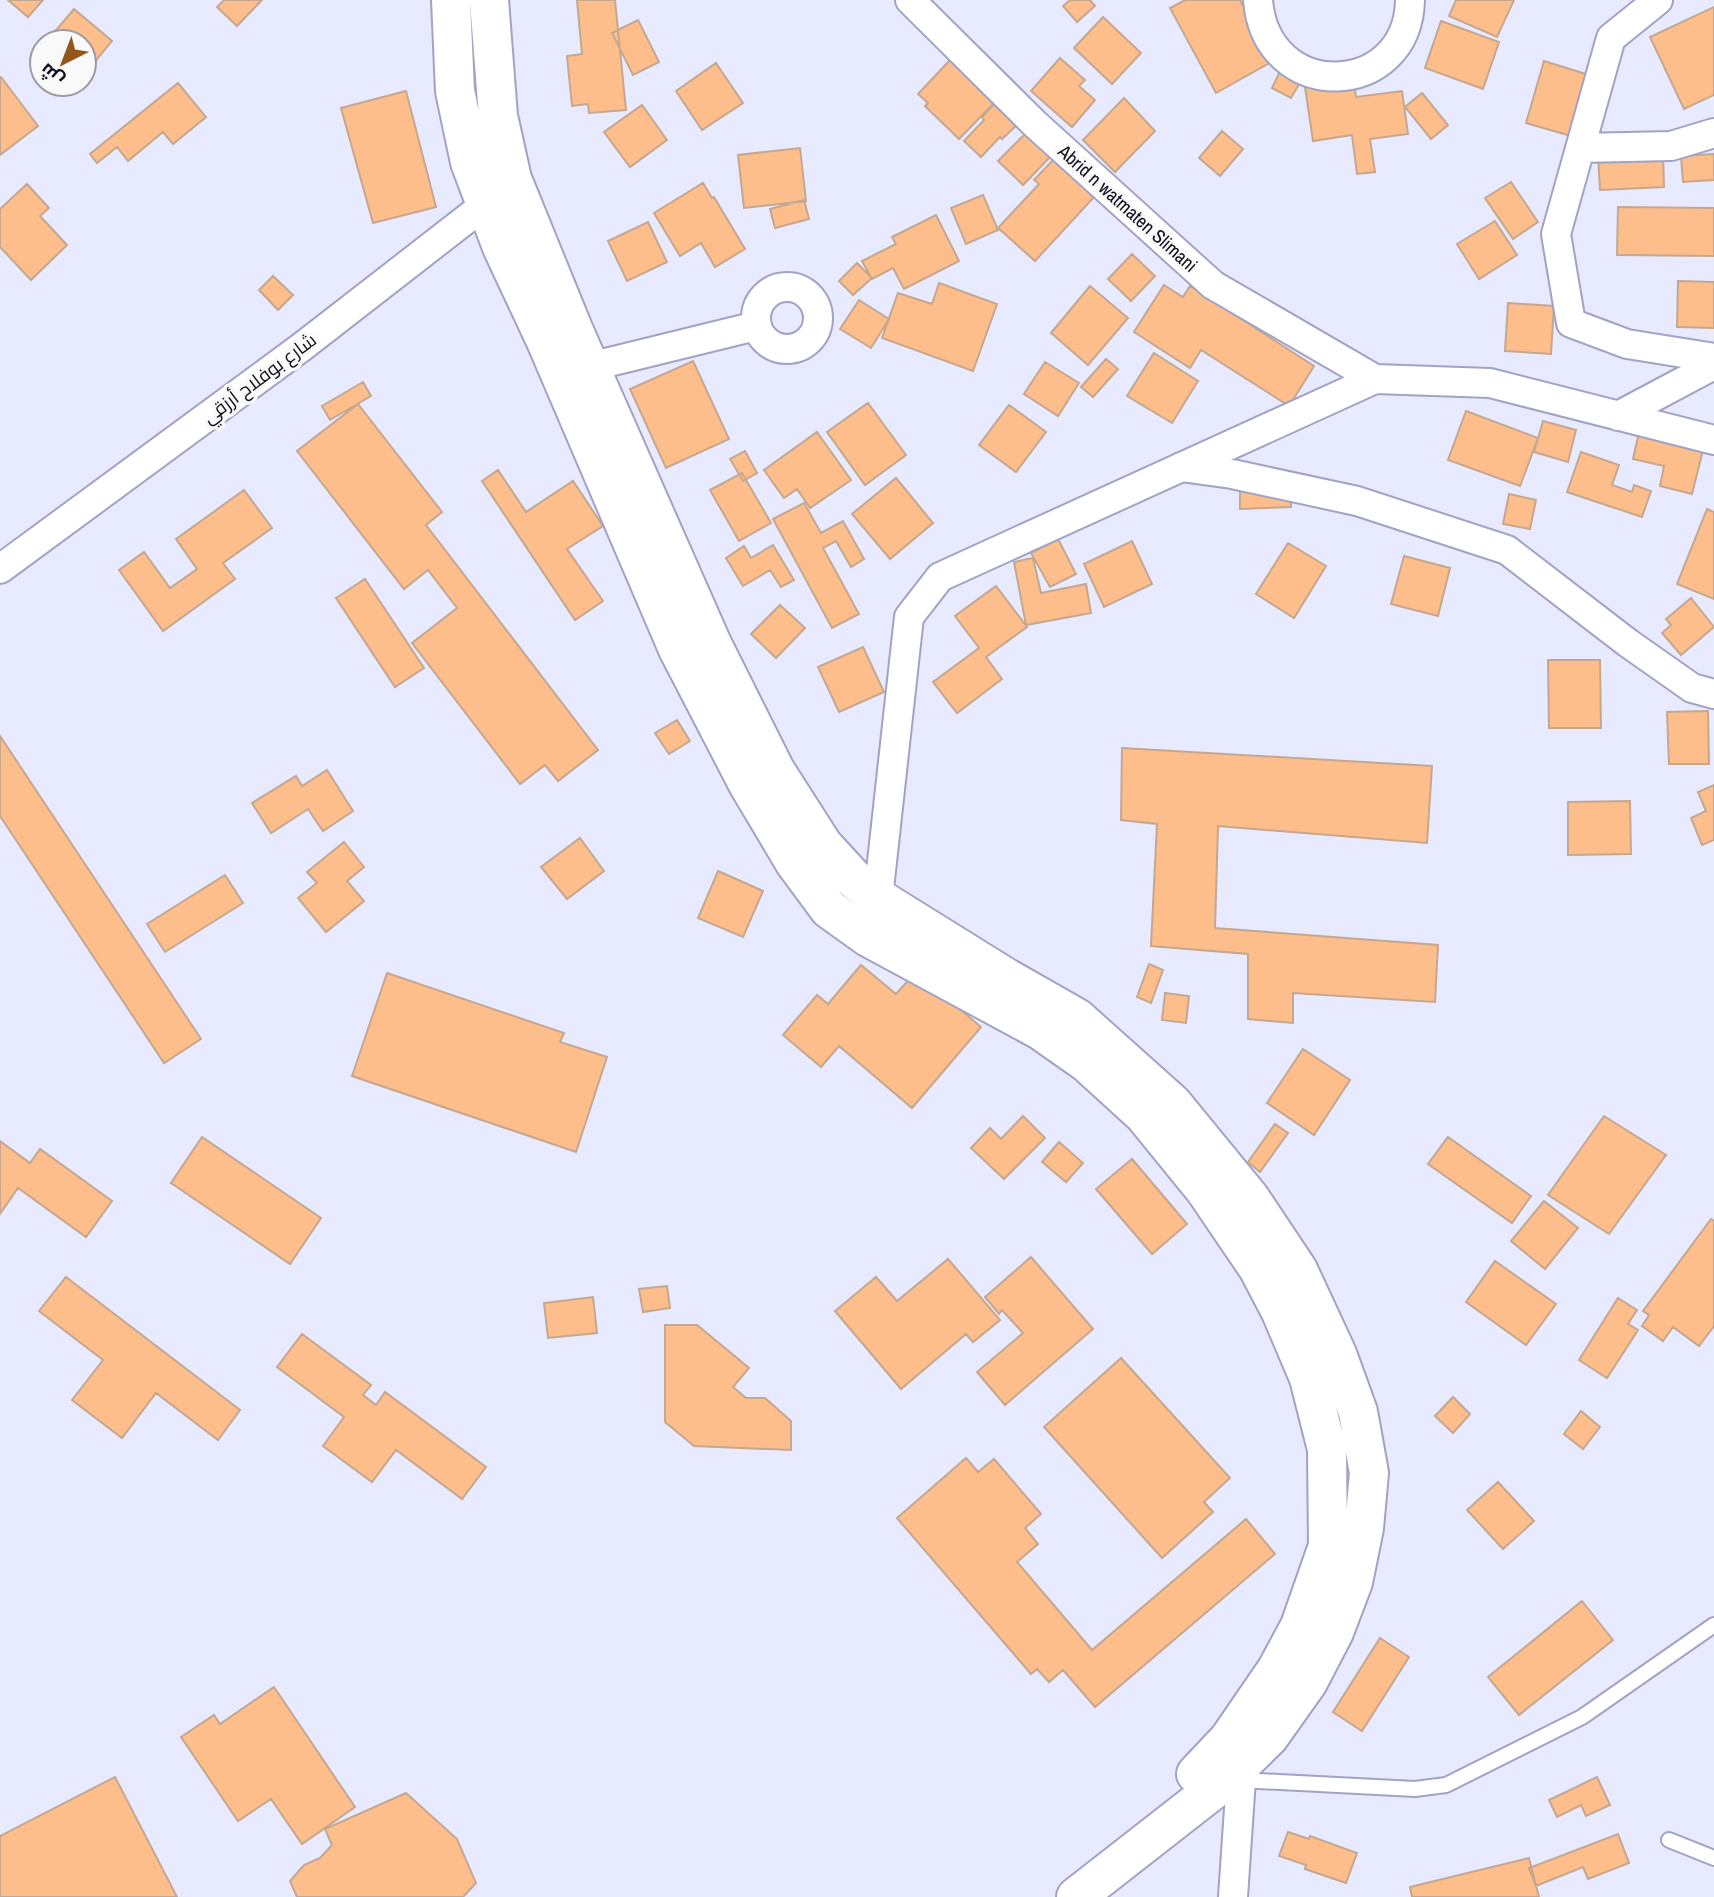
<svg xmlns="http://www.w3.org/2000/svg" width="1714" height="1897" viewBox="0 0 1714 1897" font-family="'Archivo Narrow',Cairo,sans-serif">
<rect width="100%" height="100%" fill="#e8eaff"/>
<path fill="#fdbe8b" stroke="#c5a790" stroke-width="2" d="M 8,0 L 43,0 L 28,17 Z
M 224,0 L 262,0 L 237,26 L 217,7 Z
M 577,0 L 615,0 L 626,110 L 589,113 L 588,104 L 572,106 L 567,56 L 582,54 Z
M 1070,0 L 1090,0 L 1095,6 L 1077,22 L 1063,6 Z
M 1185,0 L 1240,0 L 1273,61 L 1216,93 L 1170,8 Z
M 1456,0 L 1514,0 L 1497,37 L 1449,16 Z
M 1714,7 L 1714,95 L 1684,109 L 1650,37 Z
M 74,9 L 112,41 L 84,75 L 84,42 L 46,42 Z
M 1103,17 L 1141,53 L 1112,84 L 1074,48 Z
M 638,20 L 659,62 L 633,75 L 612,33 Z
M 1441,21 L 1499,42 L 1483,89 L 1425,68 Z
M 42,46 L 42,71 L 30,60 Z
M 1060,58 L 1085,80 L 1079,86 L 1095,100 L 1072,127 L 1031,91 Z
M 950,60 L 995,102 L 959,139 L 925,106 L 928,103 L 918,94 Z
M 1544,61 L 1589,75 L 1571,136 L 1526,123 Z
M 716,63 L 743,103 L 702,130 L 676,91 Z
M 1281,69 L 1302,79 L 1291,98 L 1272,88 Z
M 1,77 L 38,126 L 0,155 L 0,78 Z
M 1354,81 L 1356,97 L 1402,91 L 1408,134 L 1370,139 L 1375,172 L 1357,174 L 1352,135 L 1313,141 L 1305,87 Z
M 178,83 L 206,117 L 173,144 L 163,132 L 128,161 L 117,147 L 97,163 L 90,154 Z
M 406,91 L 436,207 L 373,223 L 341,108 Z
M 1422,93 L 1448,125 L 1431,139 L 1405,107 Z
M 1124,98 L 1155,131 L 1115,172 L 1083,140 Z
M 996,102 L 1018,124 L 1002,139 L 1000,137 L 981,157 L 964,141 L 984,120 L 982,117 Z
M 642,105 L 667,140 L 630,167 L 604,132 Z
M 1028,131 L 1053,154 L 1023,185 L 998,161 Z
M 1222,131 L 1243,149 L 1220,176 L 1199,158 Z
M 800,148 L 806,201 L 744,208 L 738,155 Z
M 1663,152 L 1664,187 L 1600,190 L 1598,155 Z
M 1714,154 L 1714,180 L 1683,182 L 1681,156 Z
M 1055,158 L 1095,196 L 1035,261 L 998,228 L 1039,184 L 1034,180 Z
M 1511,182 L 1538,222 L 1513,239 L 1485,198 Z
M 703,183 L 712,198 L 714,197 L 745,249 L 715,267 L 701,243 L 680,256 L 654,213 Z
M 27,184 L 49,208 L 40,216 L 67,245 L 31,280 L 0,247 L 0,209 Z
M 983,195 L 998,230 L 966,244 L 951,208 Z
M 804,200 L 809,219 L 775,228 L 770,209 Z
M 1618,207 L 1714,208 L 1714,256 L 1617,255 Z
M 936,215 L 959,261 L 904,289 L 893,268 L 872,279 L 862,261 L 896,244 L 892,237 Z
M 1495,221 L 1517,255 L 1479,279 L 1457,244 Z
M 648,222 L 667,262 L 627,281 L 608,241 Z
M 1132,254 L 1155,276 L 1131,301 L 1108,279 Z
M 857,263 L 872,278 L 853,295 L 839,281 Z
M 273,276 L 293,295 L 278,310 L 259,290 Z
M 1678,281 L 1714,282 L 1714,328 L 1677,327 Z
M 939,283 L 997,304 L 973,371 L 882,338 L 898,293 L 932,304 Z
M 1164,285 L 1183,297 L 1190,286 L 1314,366 L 1289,406 L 1201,350 L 1190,368 L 1134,332 Z
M 1090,286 L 1128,318 L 1088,365 L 1051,333 Z
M 859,300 L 889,319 L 871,348 L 840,329 Z
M 1508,303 L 1554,306 L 1551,354 L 1505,351 Z
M 1154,353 L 1198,381 L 1172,423 L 1127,396 Z
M 1106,359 L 1118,369 L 1093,397 L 1081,387 Z
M 693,361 L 729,439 L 666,468 L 630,389 Z
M 1045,362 L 1079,383 L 1058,416 L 1024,394 Z
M 363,382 L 371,396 L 330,420 L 322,406 Z
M 868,403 L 906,455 L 865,485 L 827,432 Z
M 358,404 L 442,512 L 426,525 L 598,750 L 558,781 L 545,765 L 520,784 L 412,643 L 457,608 L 428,570 L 404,589 L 297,451 Z
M 1009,405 L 1046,432 L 1016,472 L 979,445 Z
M 1466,411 L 1538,438 L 1520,486 L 1448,460 Z
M 1543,421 L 1576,430 L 1568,462 L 1534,452 Z
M 1640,428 L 1706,438 L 1692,494 L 1660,486 L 1664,466 L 1633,459 Z
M 817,432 L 851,480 L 810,508 L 797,489 L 784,498 L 764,470 Z
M 745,451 L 757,473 L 743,481 L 730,459 Z
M 1581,452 L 1619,465 L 1612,485 L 1632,492 L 1634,485 L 1651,491 L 1642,517 L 1567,492 Z
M 498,470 L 526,512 L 573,481 L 603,526 L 567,549 L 603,601 L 575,620 L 482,481 Z
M 742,473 L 771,523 L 739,541 L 710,490 Z
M 896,478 L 933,523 L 890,559 L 852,514 Z
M 1291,488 L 1291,507 L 1240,509 L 1240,489 Z
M 244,490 L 272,528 L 223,563 L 235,579 L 163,631 L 119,570 L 144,552 L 170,588 L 197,569 L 176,539 Z
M 1509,494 L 1536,500 L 1530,529 L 1503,524 Z
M 804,503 L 821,533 L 843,521 L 864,559 L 851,567 L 836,541 L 823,548 L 859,614 L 832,628 L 773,519 Z
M 1707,509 L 1714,512 L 1714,599 L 1677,584 Z
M 1058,539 L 1076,574 L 1050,587 L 1031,553 Z
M 1132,541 L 1152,584 L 1104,607 L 1084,564 Z
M 1288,543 L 1326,566 L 1294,618 L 1256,594 Z
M 773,545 L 794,580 L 781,587 L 770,570 L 743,586 L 726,558 L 744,546 L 751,558 Z
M 1404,556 L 1450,568 L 1438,616 L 1391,604 Z
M 1033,558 L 1041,593 L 1086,584 L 1091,613 L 1026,625 L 1014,562 Z
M 365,579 L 424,668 L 395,687 L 336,598 Z
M 996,586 L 1027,627 L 986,657 L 1002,679 L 957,713 L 933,682 L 979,648 L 955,616 Z
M 1691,598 L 1714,627 L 1681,655 L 1662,633 L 1671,625 L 1666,619 Z
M 780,605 L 805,628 L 776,658 L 751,634 Z
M 863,647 L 884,692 L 839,712 L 818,667 Z
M 1548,660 L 1600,660 L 1601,728 L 1549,728 Z
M 1708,711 L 1709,764 L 1669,764 L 1667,712 Z
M 677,720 L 690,741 L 669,754 L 655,733 Z
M 0,736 L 201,1039 L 164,1063 L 0,816 Z
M 1122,748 L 1432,766 L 1427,843 L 1218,826 L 1215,928 L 1438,945 L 1435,1002 L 1293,993 L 1293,1023 L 1248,1019 L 1248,954 L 1151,946 L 1157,824 L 1121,820 Z
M 327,770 L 353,811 L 323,831 L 308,809 L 271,833 L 252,803 L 296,776 L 302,786 Z
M 1714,785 L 1714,840 L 1702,845 L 1691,818 L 1706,811 L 1698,792 Z
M 1630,801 L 1631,854 L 1568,855 L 1568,802 Z
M 580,838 L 604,871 L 567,899 L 541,867 Z
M 344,842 L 364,867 L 347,881 L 364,901 L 326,932 L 298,898 L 317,883 L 307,872 Z
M 718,871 L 763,891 L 743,937 L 698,918 Z
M 225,875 L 243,903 L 165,952 L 147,924 Z
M 1149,964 L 1163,970 L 1151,1003 L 1137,997 Z
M 861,965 L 896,994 L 916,972 L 981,1027 L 912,1108 L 839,1046 L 821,1067 L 783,1035 L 817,995 L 828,1004 Z
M 387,973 L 564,1033 L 560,1042 L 607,1057 L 576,1152 L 352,1076 Z
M 1165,993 L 1189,996 L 1186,1023 L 1162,1020 Z
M 1303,1049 L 1350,1080 L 1314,1135 L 1267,1103 Z
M 1023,1116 L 1045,1138 L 1004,1179 L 971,1148 L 990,1128 L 1001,1139 Z
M 1604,1116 L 1666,1155 L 1609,1234 L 1548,1195 Z
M 1275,1124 L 1288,1133 L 1260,1172 L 1248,1162 Z
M 202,1137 L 321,1218 L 290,1264 L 171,1183 Z
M 1448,1137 L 1531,1196 L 1512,1223 L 1428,1164 Z
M 0,1141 L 30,1163 L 40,1149 L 112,1201 L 86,1237 L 18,1188 L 0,1214 Z
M 1059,1142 L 1083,1163 L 1066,1182 L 1042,1162 Z
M 1132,1159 L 1187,1224 L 1152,1254 L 1096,1189 Z
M 1544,1201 L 1578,1228 L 1545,1269 L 1511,1241 Z
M 1711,1219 L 1714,1221 L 1714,1326 L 1699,1346 L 1673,1327 L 1663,1341 L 1642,1326 L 1649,1315 L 1643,1311 Z
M 1031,1257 L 1093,1329 L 1005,1405 L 977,1372 L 1023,1333 L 1002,1310 L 999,1314 L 985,1297 Z
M 948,1259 L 1000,1320 L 973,1342 L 966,1334 L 901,1389 L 835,1311 L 876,1277 L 897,1301 Z
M 1495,1261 L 1556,1304 L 1526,1345 L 1466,1302 Z
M 66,1277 L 240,1410 L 218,1440 L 156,1393 L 122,1438 L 72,1400 L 103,1360 L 39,1311 Z
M 667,1286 L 670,1308 L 643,1312 L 639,1289 Z
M 593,1297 L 597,1333 L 548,1338 L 544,1303 Z
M 1618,1298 L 1637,1310 L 1628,1324 L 1638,1330 L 1607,1378 L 1579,1360 Z
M 665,1325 L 697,1325 L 749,1368 L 733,1387 L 746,1398 L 765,1398 L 791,1421 L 791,1450 L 694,1446 L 665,1422 Z
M 302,1334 L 371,1385 L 363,1395 L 376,1405 L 385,1392 L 486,1467 L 462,1499 L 396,1450 L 372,1482 L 323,1446 L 344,1417 L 277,1367 Z
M 1121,1358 L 1230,1478 L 1204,1502 L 1213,1512 L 1162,1558 L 1044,1427 Z
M 1453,1397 L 1470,1414 L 1453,1433 L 1435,1416 Z
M 1581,1411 L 1600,1427 L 1583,1449 L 1564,1434 Z
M 966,1458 L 978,1472 L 994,1459 L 1041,1514 L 1025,1528 L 1038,1544 L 1017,1562 L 1092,1650 L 1246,1519 L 1275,1554 L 1095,1707 L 1063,1670 L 1049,1682 L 1037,1669 L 1031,1674 L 897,1518 Z
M 1498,1482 L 1534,1521 L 1503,1549 L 1467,1510 Z
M 1582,1601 L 1613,1640 L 1519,1715 L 1488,1677 Z
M 1380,1638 L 1409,1657 L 1362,1731 L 1333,1712 Z
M 274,1687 L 355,1807 L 302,1844 L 271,1799 L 238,1821 L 181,1737 L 214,1715 L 220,1724 Z
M 115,1777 L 177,1897 L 0,1897 L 0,1836 Z
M 1597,1777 L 1610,1805 L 1586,1816 L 1581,1805 L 1557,1817 L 1549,1800 Z
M 406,1793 L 457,1839 L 476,1883 L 463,1897 L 297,1897 L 290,1881 L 304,1865 L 320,1858 L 332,1845 L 325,1829 Z
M 1288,1832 L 1309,1839 L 1310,1836 L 1357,1853 L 1346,1883 L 1305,1869 L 1306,1865 L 1279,1856 Z
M 1618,1834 L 1629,1863 L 1588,1879 L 1583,1867 L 1536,1886 L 1529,1868 Z
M 1529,1858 L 1539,1897 L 1412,1897 L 1410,1887 Z"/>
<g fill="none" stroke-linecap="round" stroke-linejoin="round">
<g stroke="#a1a3c4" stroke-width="18">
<path id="service" d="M 1240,1780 L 1415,1789 L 1446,1785 L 1582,1717 L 1714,1625
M 1669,1840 L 1714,1858"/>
</g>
<g stroke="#a1a3c4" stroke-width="32">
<path id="minor" d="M 910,0 L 1035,124 L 1213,285 L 1375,379
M 1258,0 C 1266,104 1408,100 1410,0
M 1658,0 L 1611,38 L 1556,234 L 1571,323 L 1627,344 L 1714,358
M 1581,148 L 1671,146 L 1714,133
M756 318a31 31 0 1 1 62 0a31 31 0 1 1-62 0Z
M 589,367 L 756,326
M 1618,416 L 1714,365
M 1181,467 L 1232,474 L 1357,501 L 1507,550 L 1628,643 L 1692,688 L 1714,694
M 0,569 L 303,346 L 500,193
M 874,913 L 878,898 L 909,617 L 940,577 L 1375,379 L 1490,383 L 1714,440
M 1233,1897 L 1242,1764 L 1238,1757"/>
</g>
<g stroke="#a1a3c4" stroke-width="42">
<path id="secondary" d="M 451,0 L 455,91 L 470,162 L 502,247 L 546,341 L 678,649 L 748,784 L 795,863 L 829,909 L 868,937 L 1040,1030 L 1087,1063 L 1144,1115 L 1205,1190 L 1258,1268 L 1281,1312 L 1309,1378 L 1327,1449 L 1328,1546 L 1300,1626 L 1277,1669 L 1229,1739 L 1196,1774
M 489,0 L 498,116 L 512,179 L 573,329 L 712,644 L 775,770 L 823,845 L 856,881 L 878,898 L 1005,977 L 1077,1018 L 1173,1104 L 1250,1198 L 1298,1270 L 1337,1354 L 1358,1412 L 1369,1473 L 1364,1528 L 1353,1582 L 1334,1632 L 1308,1682 L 1269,1737 L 1222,1783 L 1076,1897"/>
</g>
<use href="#service" stroke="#fff" stroke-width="14"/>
<use href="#minor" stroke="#fff" stroke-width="28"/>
<use href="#secondary" stroke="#fff" stroke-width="38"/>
</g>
<g text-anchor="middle" stroke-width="7" stroke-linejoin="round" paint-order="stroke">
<g font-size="19" fill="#0f101b" stroke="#f9f9f9">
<text transform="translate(1128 208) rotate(42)" y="7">Abrid n watmaten Slimani</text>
<text transform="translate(259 378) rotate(-37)" y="7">شارع بوفلاح أرزقي</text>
</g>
</g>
<g transform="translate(63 63) rotate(222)"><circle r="33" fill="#f9f9f9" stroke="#9b9ca0" stroke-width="2"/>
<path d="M0-5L12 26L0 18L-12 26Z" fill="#94571b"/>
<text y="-10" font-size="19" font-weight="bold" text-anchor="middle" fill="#0f101b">ش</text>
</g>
</svg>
